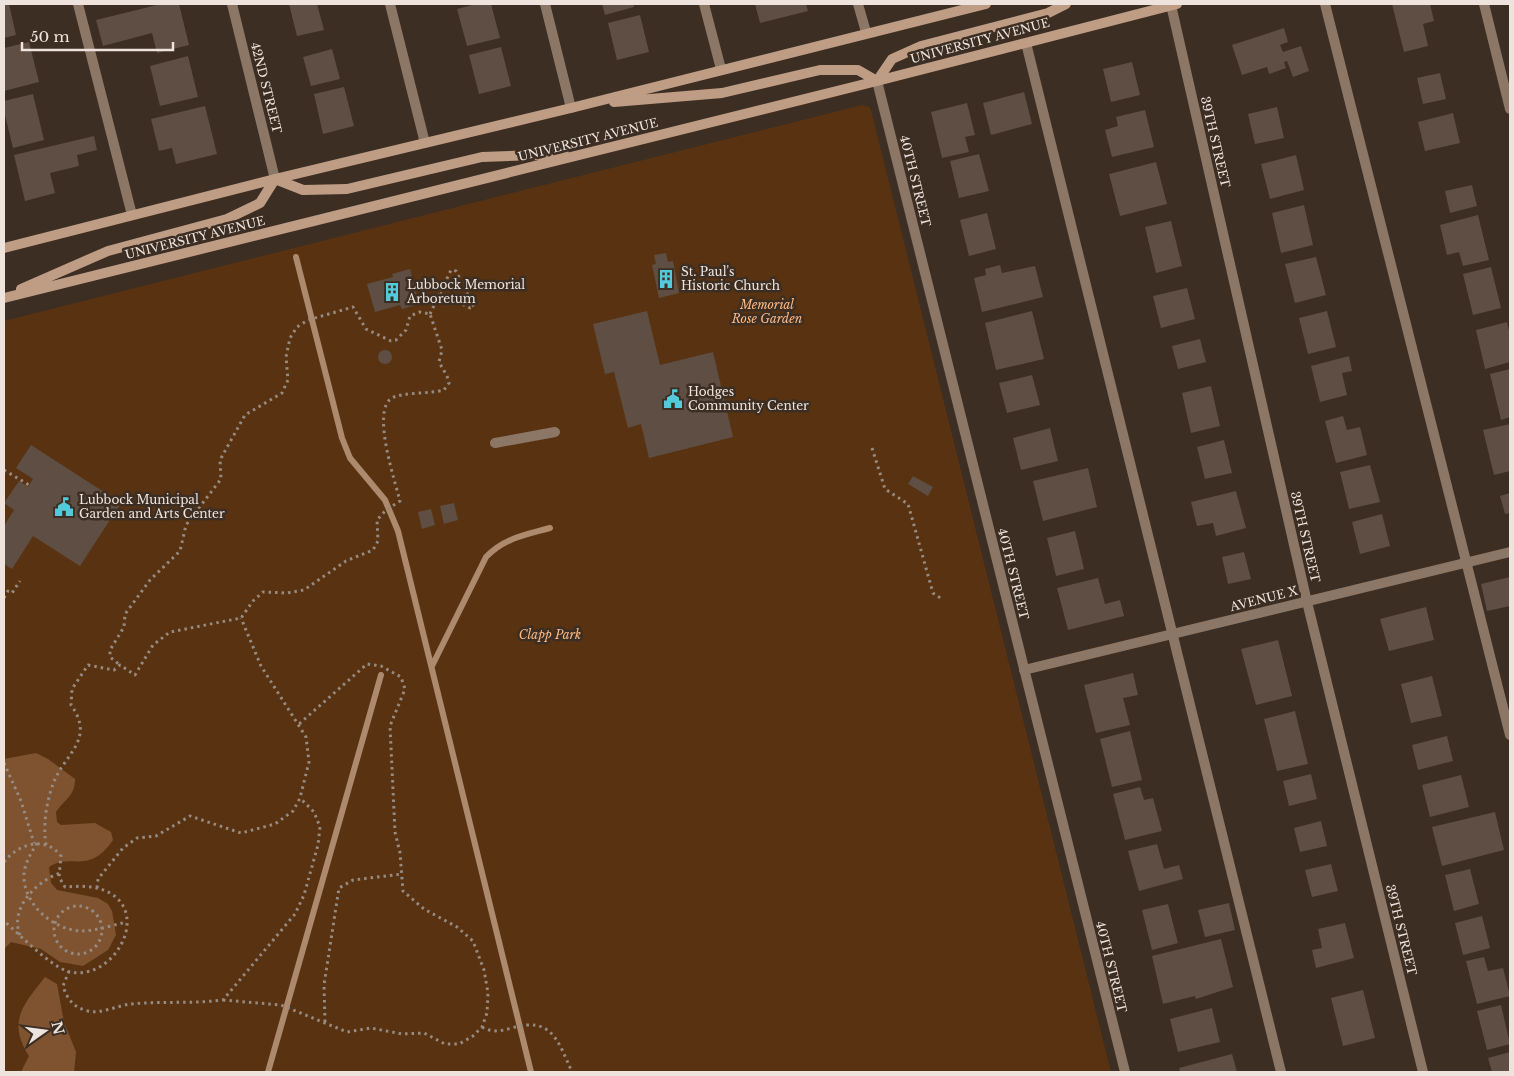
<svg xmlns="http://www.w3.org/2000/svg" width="1514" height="1076" viewBox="0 0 1514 1076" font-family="'Libre Baskerville',serif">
<rect width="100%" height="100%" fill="#3c2e23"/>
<path fill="#593311" d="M 862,105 L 869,107 L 871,110 L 1111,1072 L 4,1072 L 4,321 Z"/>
<path fill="#7f532f" d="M 36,753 L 48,759 L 75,779 C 75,796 65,799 56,812 L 57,822 L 61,825 L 95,823 L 111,832 L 113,840 C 88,876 72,852 49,867 L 51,883 L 57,890 L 98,898 L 108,904 L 112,911 L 116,935 L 108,950 L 83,966 L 60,962 L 41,949 L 11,942 L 4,949 L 4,759 Z
M 45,977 L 57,984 L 64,1022 L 76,1052 L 74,1072 L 21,1072 L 29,1056 C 7,1022 23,1005 45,977 Z"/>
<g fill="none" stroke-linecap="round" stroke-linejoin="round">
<path stroke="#ad8a6e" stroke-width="6" d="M 296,257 L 342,438 L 350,458 L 385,500 L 398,531 L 531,1072
M 432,666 L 486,557 C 504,538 525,535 550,528
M 268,1072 L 381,675"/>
</g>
<path fill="#5e4e43" d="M 4,4 L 9,4 L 16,35 L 4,38 Z
M 161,4 L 179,4 L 189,45 L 157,53 L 152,33 L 103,46 L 96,20 Z
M 289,4 L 317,4 L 324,30 L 297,36 Z
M 476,4 L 491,4 L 500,38 L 467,46 L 457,9 Z
M 602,4 L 633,4 L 634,7 L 605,15 Z
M 755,4 L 806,4 L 808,11 L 760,23 Z
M 1392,4 L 1430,4 L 1434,21 L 1423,24 L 1428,46 L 1404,52 Z
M 640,15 L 649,52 L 617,60 L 608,23 Z
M 1284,28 L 1288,42 L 1280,45 L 1283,52 L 1301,46 L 1309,71 L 1293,77 L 1287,61 L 1284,62 L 1286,68 L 1269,74 L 1267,67 L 1242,75 L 1232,45 Z
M 29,42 L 39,82 L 4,91 L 4,48 Z
M 501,47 L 511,86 L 479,94 L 469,55 Z
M 332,49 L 340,79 L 311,86 L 303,57 Z
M 188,56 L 198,97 L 160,106 L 150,66 Z
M 1132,62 L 1140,95 L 1111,102 L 1103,69 Z
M 1440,73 L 1446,99 L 1423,104 L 1417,78 Z
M 344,87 L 354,126 L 323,134 L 314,94 Z
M 1024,92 L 1032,124 L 991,135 L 983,103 Z
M 33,94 L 44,140 L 13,148 L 4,111 L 4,101 Z
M 967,103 L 975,135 L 965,137 L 969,152 L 942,158 L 931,112 Z
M 205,106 L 217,154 L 176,164 L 172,148 L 159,151 L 151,119 Z
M 1277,107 L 1284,138 L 1255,144 L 1248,114 Z
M 1145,110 L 1154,147 L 1112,157 L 1105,130 L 1118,126 L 1116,117 Z
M 1453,113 L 1460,143 L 1425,151 L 1418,122 Z
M 94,136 L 97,150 L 77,155 L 79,166 L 50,173 L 55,193 L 25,201 L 14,155 Z
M 979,154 L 989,191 L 959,198 L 950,161 Z
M 1296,155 L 1304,190 L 1270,199 L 1261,164 Z
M 1156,162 L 1167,204 L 1120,216 L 1109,174 Z
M 1472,185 L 1477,206 L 1450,213 L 1445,191 Z
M 1304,205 L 1313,245 L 1281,253 L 1272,213 Z
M 987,213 L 996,249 L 969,256 L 960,220 Z
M 1478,215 L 1489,260 L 1463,266 L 1459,252 L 1447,255 L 1440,225 Z
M 1171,221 L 1182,266 L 1156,273 L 1145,227 Z
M 666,253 L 668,262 L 673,261 L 679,293 L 659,298 L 652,265 L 656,264 L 654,255 Z
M 1316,257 L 1326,295 L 1295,303 L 1285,264 Z
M 1000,265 L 1002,273 L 1035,266 L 1043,297 L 982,312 L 974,278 L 986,275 L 985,269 Z
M 1491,267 L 1501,308 L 1473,315 L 1463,274 Z
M 410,269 L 419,304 L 402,309 L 400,305 L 375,312 L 367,284 L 393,277 L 392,274 Z
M 1187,288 L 1195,319 L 1161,328 L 1153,296 Z
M 647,311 L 660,365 L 713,352 L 733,437 L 649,458 L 641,424 L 628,428 L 614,372 L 605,374 L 593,324 Z
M 1032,311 L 1044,359 L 996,370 L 985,323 Z
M 1327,311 L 1336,347 L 1308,354 L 1299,318 Z
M 1507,322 L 1510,335 L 1510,362 L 1485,369 L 1476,330 Z
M 1200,339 L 1206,362 L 1178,369 L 1172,346 Z
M378 357a7 7 0 1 1 14 0a7 7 0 1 1-14 0Z
M 1349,356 L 1352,371 L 1342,373 L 1347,395 L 1320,402 L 1311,366 Z
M 1510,369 L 1510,417 L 1501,420 L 1490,374 Z
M 1032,375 L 1040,405 L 1007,413 L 999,383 Z
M 1211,386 L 1220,426 L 1191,433 L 1182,393 Z
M 1343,416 L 1347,430 L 1360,427 L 1367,455 L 1336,463 L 1325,421 Z
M 1510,424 L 1510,471 L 1494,475 L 1483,430 Z
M 1050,428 L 1058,461 L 1021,470 L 1013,438 Z
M 1224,440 L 1232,473 L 1205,479 L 1197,447 Z
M 31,445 L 121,503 L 80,566 L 33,536 L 12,569 L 4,564 L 4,526 L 14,510 L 4,503 L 19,481 L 28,487 L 33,479 L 16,468 Z
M 1370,465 L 1380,502 L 1349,509 L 1340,472 Z
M 1088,468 L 1097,507 L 1043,521 L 1033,481 Z
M 913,476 L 933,487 L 928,496 L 908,484 Z
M 1236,491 L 1246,528 L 1216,536 L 1213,523 L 1197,526 L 1191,502 Z
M 1510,493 L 1510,513 L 1505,514 L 1500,496 Z
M 454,503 L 458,520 L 444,524 L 440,506 Z
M 431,509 L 435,525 L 422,529 L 418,512 Z
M 1382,514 L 1390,546 L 1360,554 L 1352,522 Z
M 1075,531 L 1084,569 L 1056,576 L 1047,538 Z
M 1244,552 L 1251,579 L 1228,584 L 1222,557 Z
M 1510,577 L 1510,606 L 1487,611 L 1481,584 Z
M 1098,578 L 1105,604 L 1120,600 L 1124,616 L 1068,630 L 1057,588 Z
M 1426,607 L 1434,640 L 1389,651 L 1380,619 Z
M 1278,640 L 1292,696 L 1256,705 L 1241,649 Z
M 1133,673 L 1138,695 L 1123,698 L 1130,725 L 1096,733 L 1084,685 Z
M 1432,676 L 1442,716 L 1411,723 L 1401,684 Z
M 1295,711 L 1308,764 L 1277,771 L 1264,719 Z
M 1130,731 L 1142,780 L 1112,787 L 1100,739 Z
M 1447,736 L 1453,761 L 1418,770 L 1412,745 Z
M 1311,774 L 1317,799 L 1289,806 L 1283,781 Z
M 1461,775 L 1469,807 L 1430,817 L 1422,785 Z
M 1140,787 L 1144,800 L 1153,798 L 1162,831 L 1125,840 L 1113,794 Z
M 1495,812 L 1504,850 L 1442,866 L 1432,827 Z
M 1321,821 L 1327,846 L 1300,852 L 1294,828 Z
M 1157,844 L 1164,869 L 1179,865 L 1183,879 L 1139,891 L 1128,851 Z
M 1331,864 L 1338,891 L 1312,897 L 1305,870 Z
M 1470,869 L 1479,904 L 1454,911 L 1445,875 Z
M 1229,903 L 1235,930 L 1205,937 L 1198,910 Z
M 1168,904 L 1178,943 L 1152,950 L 1142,910 Z
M 1482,916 L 1490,948 L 1463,955 L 1455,923 Z
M 1345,923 L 1354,958 L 1316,968 L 1312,950 L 1322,948 L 1318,929 Z
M 1221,939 L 1233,987 L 1196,999 L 1195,996 L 1163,1004 L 1152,956 Z
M 1484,957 L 1488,971 L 1503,968 L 1510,996 L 1477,1004 L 1466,961 Z
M 1363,990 L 1375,1038 L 1343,1046 L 1331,998 Z
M 1501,1005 L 1510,1044 L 1487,1050 L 1477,1011 Z
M 1212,1008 L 1220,1042 L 1178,1052 L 1170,1019 Z
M 1510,1052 L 1510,1072 L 1492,1072 L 1488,1058 Z
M 1232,1054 L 1237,1072 L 1180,1072 L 1179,1068 Z"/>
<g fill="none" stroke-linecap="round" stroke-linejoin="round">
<path stroke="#968a81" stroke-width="3" stroke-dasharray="2.5 4" stroke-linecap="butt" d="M 430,314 L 451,270 L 456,271 L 474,307 L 470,308 L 440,293
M 872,448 L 885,489 L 908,504 L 933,593 L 942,599
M 4,470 L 29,485
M 4,598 L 8,591 L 12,593 L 20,581
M 4,763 L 21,801 L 34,843
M 37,843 C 30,855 23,866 24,879 C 26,906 53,929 80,931 C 94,931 111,926 126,922
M 46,845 C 43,824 46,804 53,784 C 64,754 96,740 71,705 L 72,689 L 88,665 L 114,670 L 120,665 L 135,675 L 153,645 L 170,632 L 241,618 L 253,601 L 263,592 L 287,593 L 304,590 L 346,561 L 373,550 L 378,541 L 377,520 L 386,510 L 400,501 C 395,481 371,410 392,398 C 402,392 430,394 444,390 L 449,383 L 447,376 L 439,362 L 442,350 L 430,314 L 420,312 L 410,316 L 406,330 L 396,340 L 391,341 L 366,329 L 353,307 L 308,320 L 297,327 L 290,338 L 286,357 L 288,380 L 282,393 L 245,415 L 220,460 L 221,479 L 186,525 L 180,551 L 150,580 L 125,614 L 124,627 L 110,650 L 110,657 L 120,665
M 4,862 C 18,844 45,835 61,856 L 59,877 L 65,887 C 80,886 96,885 110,893 C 150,916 113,981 70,972 C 52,968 19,934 4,921
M 97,888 L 98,879 L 123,848 L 137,838 L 156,836 L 190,816 L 241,833 L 275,824 L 293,811 L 300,798 L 309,762 L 306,737 L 261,666 L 241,618
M54 930a24 24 0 1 1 48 0a24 24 0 1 1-48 0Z
M 20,935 C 9,908 37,881 60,873
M 69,971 L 63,986 C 67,999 74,1008 88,1011 C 101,1014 117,1006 130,1004 C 161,1001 192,1004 223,1000 L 295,914 L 304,895 L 318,845 L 320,827 L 314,812 L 300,798
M 223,1000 L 281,1005 L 347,1032 L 371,1028 L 402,1034 L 424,1033 L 445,1044 L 459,1044 L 473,1036 L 482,1027 L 487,1013 L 488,993 L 484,970 L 473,941 L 457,927 L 424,909 L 403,891 L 400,853 L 395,832 L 390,726 L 405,689 L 401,677 L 381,666 L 367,664 L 299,724
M 325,1022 L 324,985 L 339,888 L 353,880 L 402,874
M 482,1027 C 492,1033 501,1031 512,1028 C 552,1016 558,1041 572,1072"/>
<path stroke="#8c7767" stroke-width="10" d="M 78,4 L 132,215
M 390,4 L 425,143
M 704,4 L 721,69
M 1325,4 L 1510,735
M 1026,43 L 1281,1072
M 495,443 L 555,432"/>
<path stroke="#8c7767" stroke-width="10" d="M 545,4 L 571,108
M 858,4 L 866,32
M 1484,4 L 1510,109
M 1171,5 L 1307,602 L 1423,1072
M 1024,670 L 1510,552"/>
<path stroke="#8c7767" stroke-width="10" d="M 232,4 L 275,179
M 877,81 L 1125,1072"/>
<path stroke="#bf9d85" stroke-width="10" d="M 614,102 L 722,93 L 820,70 L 858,70 L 877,81 L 892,59 L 921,46 L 1048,13 L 1066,4
M 4,248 L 275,179 L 571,108 L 986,4
M 21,289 L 108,251 L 227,219 L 260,203 L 275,179 L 303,190 L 347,189 L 482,157 L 564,154
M 4,298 L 877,81 L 1177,4"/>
</g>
<defs>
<g id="building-bare" transform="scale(1.5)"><path d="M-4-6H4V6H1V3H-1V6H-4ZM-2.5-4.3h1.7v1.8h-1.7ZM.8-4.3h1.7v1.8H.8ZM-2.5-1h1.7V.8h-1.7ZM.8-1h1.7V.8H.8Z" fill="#53cadc" stroke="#3c2e23" stroke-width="2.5" paint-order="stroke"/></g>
<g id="civic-bare" transform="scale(1.5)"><path d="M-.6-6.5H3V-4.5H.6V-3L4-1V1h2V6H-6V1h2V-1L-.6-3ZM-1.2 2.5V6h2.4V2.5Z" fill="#53cadc" stroke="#3c2e23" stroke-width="2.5" paint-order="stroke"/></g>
</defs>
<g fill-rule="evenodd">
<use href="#building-bare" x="666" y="279"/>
<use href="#building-bare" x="392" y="292"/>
<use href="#civic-bare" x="673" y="399"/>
<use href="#civic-bare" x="64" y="507"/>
</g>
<g text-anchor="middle" stroke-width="5" stroke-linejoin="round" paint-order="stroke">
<g font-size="12" fill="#eee4dd" stroke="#3c2e23">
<text transform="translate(980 41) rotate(-15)" y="4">UNIVERSITY AVENUE</text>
<text transform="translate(266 88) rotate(76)" y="4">42ND STREET</text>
<text transform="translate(588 140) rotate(-14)" y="4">UNIVERSITY AVENUE</text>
<text transform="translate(1215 142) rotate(77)" y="4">39TH STREET</text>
<text transform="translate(915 181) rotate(76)" y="4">40TH STREET</text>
<text transform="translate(195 238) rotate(-14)" y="4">UNIVERSITY AVENUE</text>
<text transform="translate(1305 537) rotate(77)" y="4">39TH STREET</text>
<text transform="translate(1013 574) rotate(76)" y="4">40TH STREET</text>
<text transform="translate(1264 599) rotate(-14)" y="4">AVENUE X</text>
<text transform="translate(1401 930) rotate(76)" y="4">39TH STREET</text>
<text transform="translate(1111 967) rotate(76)" y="4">40TH STREET</text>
</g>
<g font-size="12" fill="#eee4dd" stroke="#3c2e23" text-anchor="start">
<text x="681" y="276">St. Paul's<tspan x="681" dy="14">Historic Church</tspan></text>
<text x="407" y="289">Lubbock Memorial<tspan x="407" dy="14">Arboretum</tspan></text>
<text x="688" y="396">Hodges<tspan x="688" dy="14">Community Center</tspan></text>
<text x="79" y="504">Lubbock Municipal<tspan x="79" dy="14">Garden and Arts Center</tspan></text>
</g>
<g font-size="12" font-style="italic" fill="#feb882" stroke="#3c2e23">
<text x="767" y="309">Memorial<tspan x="767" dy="14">Rose Garden</tspan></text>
<text x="550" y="639">Clapp Park</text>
</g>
</g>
<rect width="1514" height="1076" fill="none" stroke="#eee4dd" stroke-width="10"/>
<g transform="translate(45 1031) rotate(76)" stroke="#3c2e23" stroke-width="4" paint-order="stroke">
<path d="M0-4L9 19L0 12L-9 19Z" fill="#eee4dd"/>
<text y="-8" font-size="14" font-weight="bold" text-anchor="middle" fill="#eee4dd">N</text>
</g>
<path d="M22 42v8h151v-8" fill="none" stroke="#eee4dd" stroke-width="2.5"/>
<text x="30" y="42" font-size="15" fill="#eee4dd" stroke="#3c2e23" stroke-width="4" paint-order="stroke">50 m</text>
</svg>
